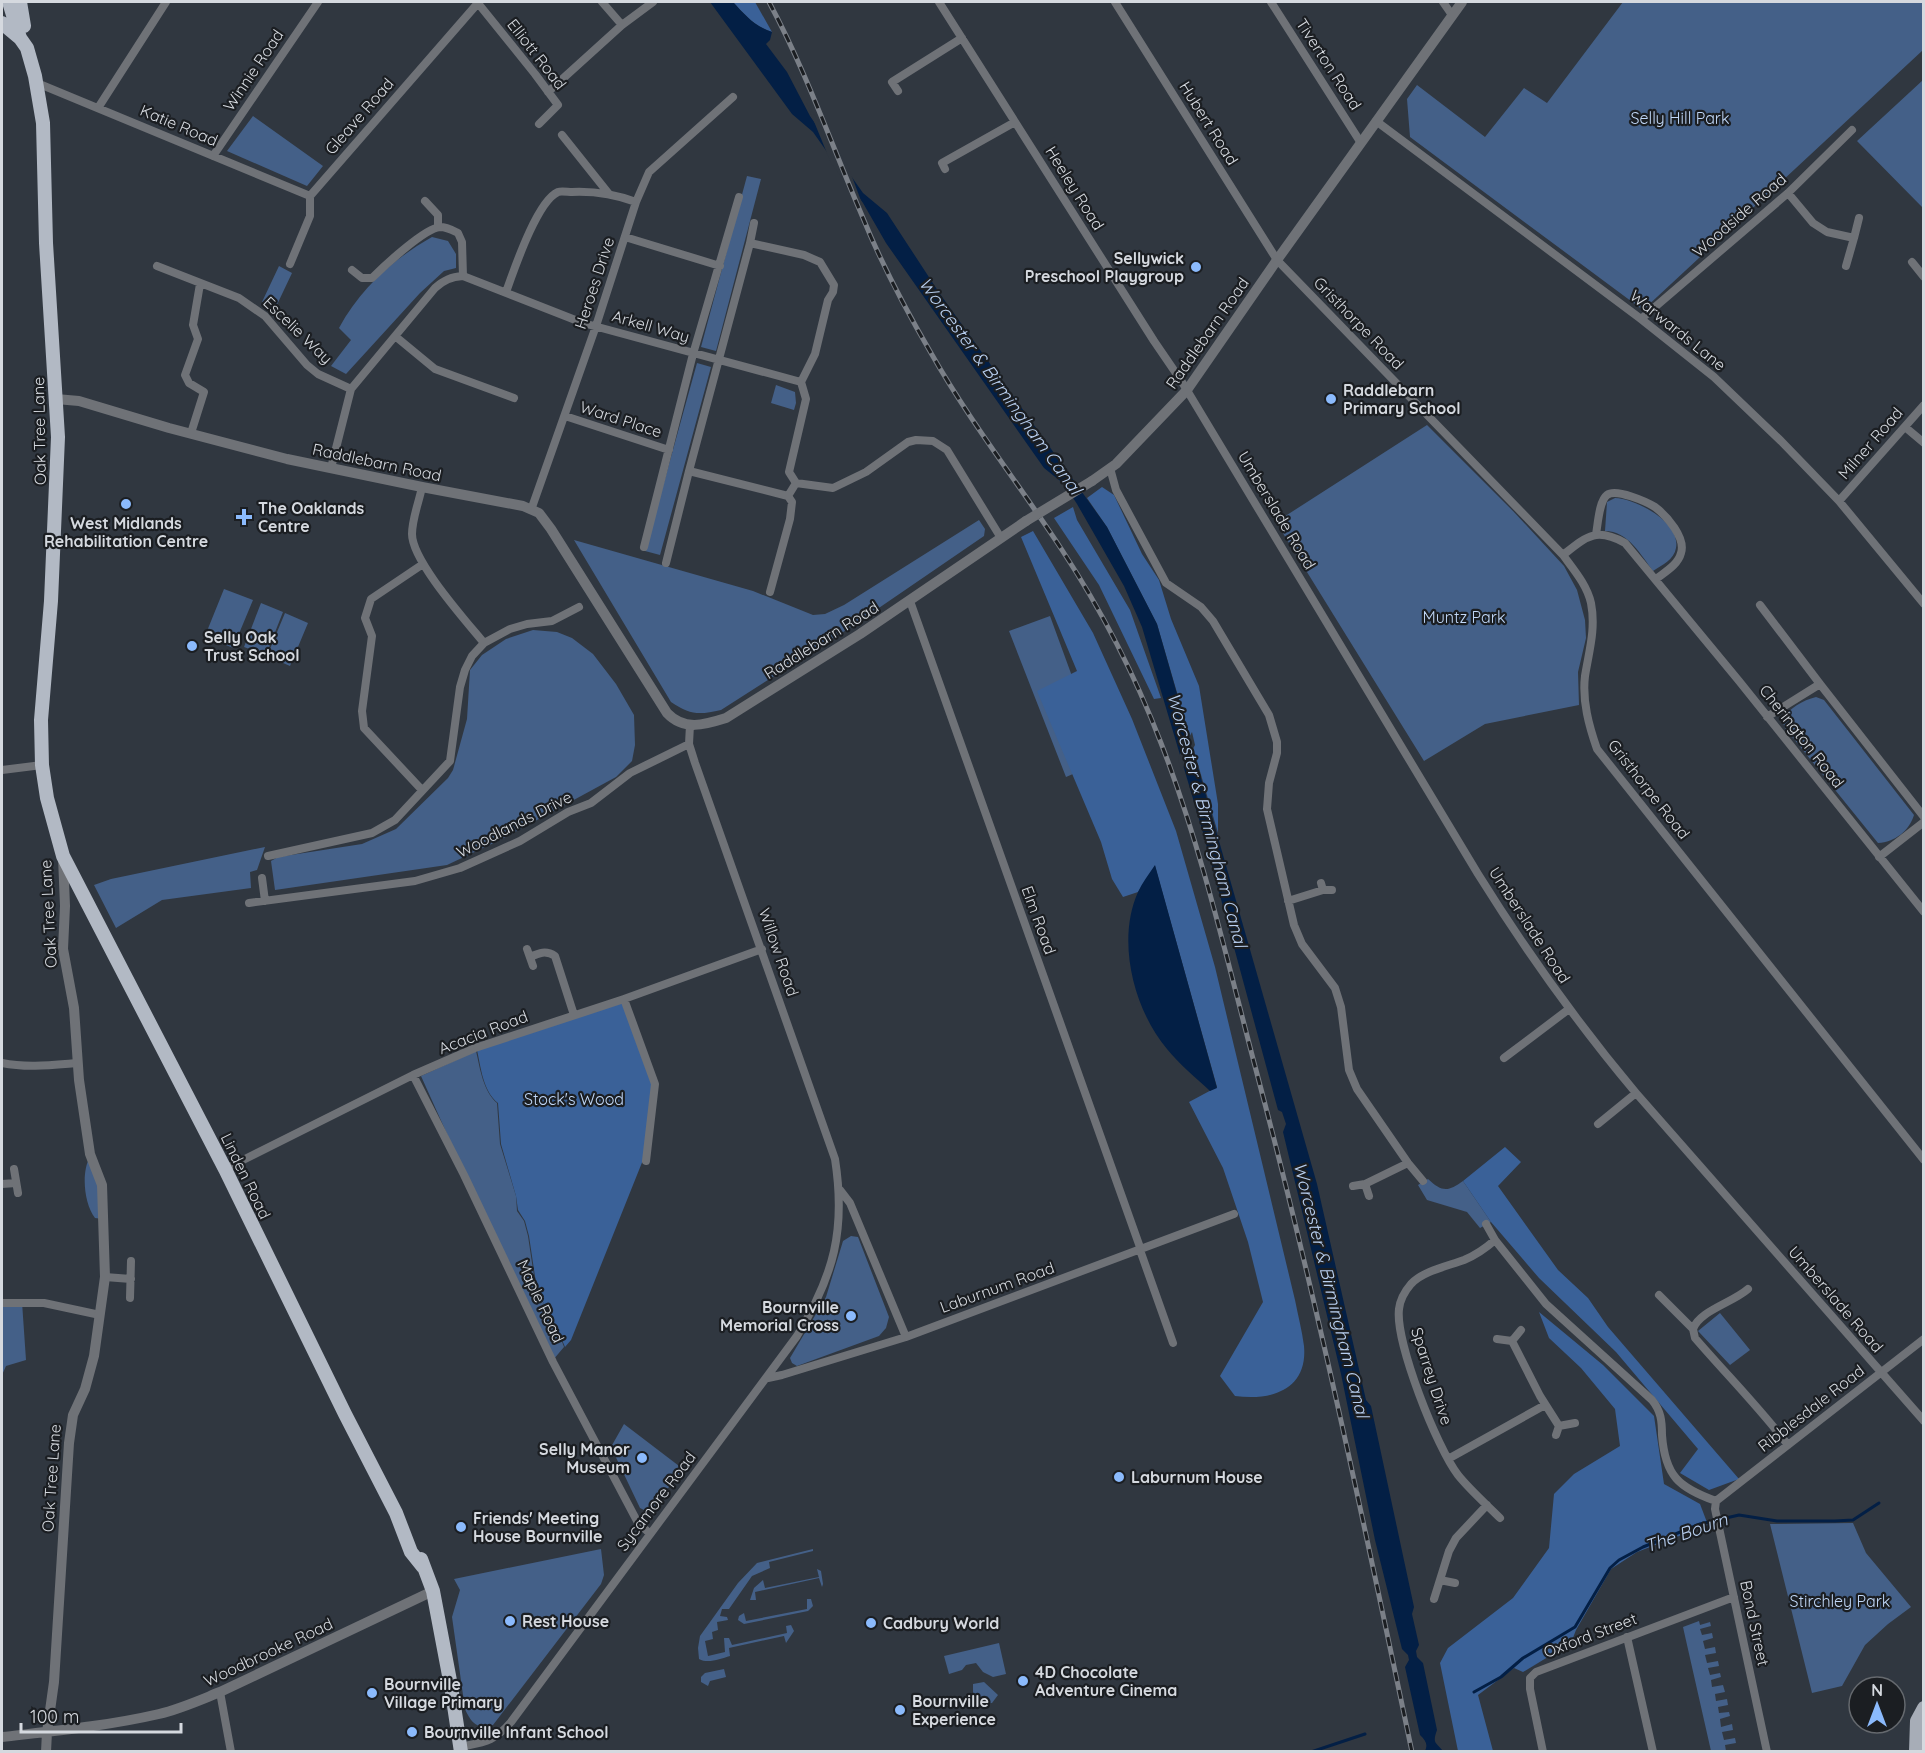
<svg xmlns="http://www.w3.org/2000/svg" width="1925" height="1753" viewBox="0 0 1925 1753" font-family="Quicksand,sans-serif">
<rect width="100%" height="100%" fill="#303740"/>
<path fill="#446088" d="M 1623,2 L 1923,2 L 1923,50 L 1643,310 L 1410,137 L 1407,99 L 1417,85 L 1485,137 L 1524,88 L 1547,103 Z
M 1923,80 L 1923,208 L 1857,141 Z
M 253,116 L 323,166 L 307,186 L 227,151 Z
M 747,176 L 761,179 L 716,351 L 701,347 Z
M 432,237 L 448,241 L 456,254 L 456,268 L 444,271 L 420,293 L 346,374 L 331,366 L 351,340 L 339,328 C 360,289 393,259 432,237 Z
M 279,266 L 292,273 L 274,311 L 262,302 Z
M 697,363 L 711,367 L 660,555 L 645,551 Z
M 776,385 L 795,392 L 796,403 L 794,410 L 771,403 Z
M 1427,425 L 1513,511 L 1564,566 L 1577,590 L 1585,620 L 1586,638 L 1578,672 L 1579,705 L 1485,724 L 1424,761 L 1276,522 Z
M 1615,498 C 1636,499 1681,522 1676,548 C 1674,560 1662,565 1653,571 C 1641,555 1628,531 1605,531 L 1607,502 Z
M 979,520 L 985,529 L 984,536 L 854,625 L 721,710 C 699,715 690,715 671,702 L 574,540 L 753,591 L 813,615 L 825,614 L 844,605 Z
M 224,589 L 253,600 L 233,648 L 205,636 Z
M 261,603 L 283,612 L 266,655 L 244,647 Z
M 285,613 L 308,623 L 290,666 L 267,656 Z
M 1050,616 L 1103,761 L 1066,777 L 1009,631 Z
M 533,630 L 557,632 L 572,638 L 593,654 L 616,684 L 634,715 L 635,745 L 632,761 L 616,777 L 502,839 L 447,865 L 275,890 L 271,861 L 278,857 L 362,844 L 396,829 L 448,778 L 453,770 L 467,719 L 470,670 L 482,655 L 506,639 Z
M 1816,697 L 1824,700 L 1914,815 C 1909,831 1895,842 1878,843 L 1785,728 L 1782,720 C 1788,709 1803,700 1816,697 Z
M 265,847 L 257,870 L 250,872 L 251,888 L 162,900 L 116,928 L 94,885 L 111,879 Z
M 476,1051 C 480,1068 483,1091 497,1103 L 500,1144 L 516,1196 L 517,1211 L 524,1221 L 528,1236 L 535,1283 L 539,1295 L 555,1323 L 564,1347 L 553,1360 L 465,1174 L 421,1076 Z
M 90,1157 L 101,1185 L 103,1219 L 95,1218 C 84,1204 81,1172 90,1157 Z
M 1428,1179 C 1442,1192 1448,1192 1463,1181 L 1491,1222 L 1480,1228 L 1467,1212 L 1427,1200 L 1418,1185 Z
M 851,1236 L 858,1237 L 889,1317 L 886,1328 L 879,1336 L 797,1366 L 792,1363 L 790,1358 L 826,1297 L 843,1241 Z
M 22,1302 L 26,1360 L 6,1366 L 2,1375 L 2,1304 Z
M 1720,1313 L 1750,1350 L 1730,1365 L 1698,1331 Z
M 624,1424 L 683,1469 L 651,1510 L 648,1512 L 640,1508 L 611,1447 Z
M 1853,1523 L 1866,1553 L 1911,1607 L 1888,1624 L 1865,1645 L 1842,1686 L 1812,1693 L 1770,1524 Z
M 601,1549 L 604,1575 L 601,1584 L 493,1725 C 478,1730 471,1723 465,1709 L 452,1617 L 460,1590 L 454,1579 Z
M 813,1549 L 813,1551 L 769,1562 L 770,1568 L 752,1576 L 729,1609 L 722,1609 L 720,1616 L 727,1617 L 728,1620 L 717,1622 L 718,1630 L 712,1632 L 713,1639 L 705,1641 L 708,1656 L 725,1652 L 724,1638 L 729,1638 L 732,1645 L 787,1633 L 786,1626 L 791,1625 L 794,1631 L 786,1643 L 784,1636 L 729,1648 L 730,1656 C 720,1659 708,1664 699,1659 L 698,1648 L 700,1636 L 738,1583 L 757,1563 Z
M 817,1569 L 821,1571 L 823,1584 L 822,1587 L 819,1578 L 755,1592 L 756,1600 L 750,1600 L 754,1588 L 763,1580 L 765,1588 L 819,1577 Z
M 807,1599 L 811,1599 L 813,1606 L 808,1611 L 744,1624 L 738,1620 L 739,1616 L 744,1613 L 746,1621 L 807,1609 Z
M 1699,1621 L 1700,1625 L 1710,1622 L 1711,1626 L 1700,1629 L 1702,1635 L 1712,1633 L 1713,1638 L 1703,1641 L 1705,1649 L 1715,1647 L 1716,1653 L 1705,1655 L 1707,1663 L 1718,1661 L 1719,1666 L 1708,1668 L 1710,1675 L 1720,1673 L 1721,1677 L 1711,1680 L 1712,1687 L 1723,1685 L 1725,1692 L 1715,1694 L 1716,1701 L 1727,1699 L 1728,1705 L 1718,1707 L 1719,1713 L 1729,1712 L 1730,1716 L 1720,1719 L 1721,1727 L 1732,1724 L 1733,1730 L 1722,1732 L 1724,1740 L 1735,1738 L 1736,1743 L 1725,1745 L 1726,1751 L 1711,1751 L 1685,1636 L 1683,1627 Z
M 999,1643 L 1006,1674 L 993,1677 L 983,1672 L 976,1663 L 966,1665 L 962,1670 L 949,1674 L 944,1656 Z
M 724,1669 L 726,1677 L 710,1681 L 708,1686 L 701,1682 L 701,1677 L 705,1673 Z
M 984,1682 L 998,1695 L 992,1703 L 980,1704 L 973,1698 L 973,1684 Z"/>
<path fill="#3a6198" d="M 733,2 L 755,2 L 772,32 C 754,26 745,15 733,2 Z
M 1102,487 L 1114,495 L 1142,554 L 1159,580 L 1171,619 L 1199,686 L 1218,804 L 1218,833 L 1157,624 L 1107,527 L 1087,498 Z
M 1073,507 L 1077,520 L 1130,610 L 1161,698 L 1154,699 L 1099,585 L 1054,518 Z
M 1033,531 L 1093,633 L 1132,719 L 1176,831 L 1215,967 L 1295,1300 C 1298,1315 1302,1331 1304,1346 C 1308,1390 1271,1401 1235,1396 L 1220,1376 L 1263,1302 L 1248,1242 L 1223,1168 L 1189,1102 L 1217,1087 L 1155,866 L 1138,892 L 1123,897 L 1112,879 L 1101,842 L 1037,691 L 1077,671 L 1021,537 Z
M 622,1003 L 652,1085 L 643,1160 L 571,1340 L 565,1347 L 555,1323 L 539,1295 L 536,1283 L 529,1236 L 525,1221 L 518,1210 L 516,1196 L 501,1144 L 498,1103 C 483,1091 481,1068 477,1050 Z
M 1505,1147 L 1521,1162 L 1498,1186 L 1558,1270 L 1588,1298 L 1608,1327 L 1739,1479 L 1709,1490 L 1680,1473 L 1698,1449 L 1616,1352 L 1539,1278 L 1491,1222 L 1463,1181 Z
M 1539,1312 L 1603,1365 L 1654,1416 L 1664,1484 L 1700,1504 L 1708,1525 L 1637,1552 L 1611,1569 L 1576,1630 L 1571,1643 L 1523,1672 L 1514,1668 L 1478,1695 L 1493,1751 L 1458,1751 L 1440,1663 L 1448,1648 L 1513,1598 L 1549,1548 L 1554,1494 L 1574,1474 L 1620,1446 L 1615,1409 L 1581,1368 L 1549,1338 Z"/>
<path fill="#031f45" d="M 710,2 L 733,2 C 745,15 754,26 772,32 L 770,40 L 766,44 L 787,72 L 810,116 L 851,176 L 863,193 L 887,213 L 940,294 L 1107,527 L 1157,624 L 1317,1184 L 1366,1400 L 1371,1406 L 1414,1607 L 1412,1614 L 1419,1645 L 1416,1651 L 1417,1657 L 1423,1663 L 1437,1730 C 1432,1744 1436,1742 1443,1751 L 1425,1751 C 1428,1744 1426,1741 1420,1735 L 1405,1667 L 1409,1660 L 1408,1655 L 1402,1649 L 1375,1540 L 1341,1374 L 1283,1132 L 1286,1124 L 1282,1112 L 1278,1110 L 1202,829 L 1142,627 L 1124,586 L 1077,504 L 1064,484 L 1044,468 L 886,243 L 863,203 L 813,132 L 792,114 Z
M 1155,865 L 1217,1088 L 1210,1091 C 1196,1078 1179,1064 1167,1049 C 1134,1010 1116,941 1138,892 C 1142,883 1149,874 1155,865 Z"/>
<path fill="#303740" d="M 806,102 L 848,166 L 863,206 L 831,163 Z
M 1192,732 L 1195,745 L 1181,771 L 1178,758 Z"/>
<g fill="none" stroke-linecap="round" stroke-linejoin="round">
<path stroke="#031f45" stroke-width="3" d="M 1474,1692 L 1501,1677 L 1523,1658 L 1575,1627 L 1610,1568 L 1619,1560 L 1643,1547 L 1700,1524 L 1739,1515 L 1777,1521 L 1835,1521 L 1853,1520 L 1879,1503
M 1311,1752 L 1365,1734"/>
<path stroke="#6f7277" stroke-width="8" d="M 477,2 L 535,74 L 558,105 L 539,124
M 602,2 L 622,25
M 939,2 L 1154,341 L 1182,382 L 1478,874 C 1526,951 1578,1024 1636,1093 L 1924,1421
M 1115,2 L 1277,260 L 1563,555 C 1574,570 1587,585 1591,603 C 1596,629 1589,651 1585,676 C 1582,701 1589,726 1597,749 L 1924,1160
M 1271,2 L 1361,143
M 1443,2 L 1452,15
M 37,83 L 310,196
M 898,91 L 892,82 L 962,38
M 548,92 L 622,25 L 653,2
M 98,108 L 166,2
M 1376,121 L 1641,319 L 1714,377 L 1781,441 L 1839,501 L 1924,604
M 562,135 L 609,194
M 213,156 L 318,2
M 945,169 L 942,163 L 1015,122
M 1788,193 L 1813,223 L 1827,232 L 1854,238 L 1859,218
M 425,201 L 438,215 L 438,227
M 625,237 L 720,266
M 750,243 L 754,223
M 1912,262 L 1924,277
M 290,264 L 310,216 L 310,196 L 478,3
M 157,266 L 239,298 L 265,316 L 307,365 L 318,374 L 351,389
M 1846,266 L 1854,238
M 352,270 L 362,278 L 372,278 C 384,266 425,228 440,227 C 447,227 452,230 458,233 L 462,242 L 463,276
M 506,292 C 514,270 537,201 558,192 C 561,191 568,192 572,192 C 595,191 614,194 636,202
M 1641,319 L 1788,193 L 1852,130
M 395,336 L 435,369 L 514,398
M 565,416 L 669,450
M 1905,427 L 1924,443
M 191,433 L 204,392 L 189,383 L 185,375 L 198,339 L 193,325 L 200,284
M 331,468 L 351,389 L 435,288 C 444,280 451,277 463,276 L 583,323 L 801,382
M 1110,468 L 1116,490 L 1166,583 L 1201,607 L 1213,621 L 1269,715 L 1277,742 L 1277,753 L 1269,783 L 1267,809 L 1294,925 L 1302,944 L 1335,988 L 1341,1007 L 1349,1070 L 1357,1089 L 1408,1163 L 1423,1181
M 796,483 L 833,488 L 866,472 L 908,442 L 916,440 L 933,441 L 947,450 L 1001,538
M 422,487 C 419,502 412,519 412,534 C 412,561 466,621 484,643
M 1839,501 L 1924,405
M 531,510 L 596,326 L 636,202 L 649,172 L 733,97
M 1596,534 C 1598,524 1599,501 1607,495 C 1616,488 1647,502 1655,507 C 1667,516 1686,538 1681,553 C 1678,565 1665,572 1656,579
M 644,547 L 693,354 L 739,197
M 1563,555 C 1587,536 1596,527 1625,543 L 1739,681 L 1924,912
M 666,563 L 689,471
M 770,592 L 790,519 L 792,502 L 788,496 L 796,483 L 789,472 L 806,399 L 801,382 L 815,354 L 828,300 L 833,292 L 834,285 L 820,262 L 804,255 L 750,243 L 689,471 L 788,496
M 910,601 L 1141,1250
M 1760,605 L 1820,684
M 1767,717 L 1820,684 L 1924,817
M 2,770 L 42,765
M 422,790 L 364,728 L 362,711 L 372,636 L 365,618 L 371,599 L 423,564
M 268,856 L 372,833 L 395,820 L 450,761 L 460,687 L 465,670 L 472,656 L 484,643 L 510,629 L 527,624 L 552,621 L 579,607
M 1879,857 L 1924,822
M 262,878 L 265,901
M 1321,883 L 1323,890 L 1332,890
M 1288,901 L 1323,890
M 249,903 L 415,881 L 460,868 L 520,841 L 568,812 L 591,803 L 630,773 L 689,744
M 527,949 L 533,966
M 530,957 C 539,953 546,950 555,956 L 574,1015
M 624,999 L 655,1084 L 646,1161
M 1504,1058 L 1569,1009
M 2,1063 C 27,1068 52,1065 78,1063
M 413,1075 L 464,1175 L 553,1362 L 637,1521 L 650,1534
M 1598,1124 L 1636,1093
M 14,1169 L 18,1193
M 225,1169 L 413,1075 L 475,1048 L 624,999 L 762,949
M 2,1184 L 16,1183
M 1365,1184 L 1369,1196
M 1353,1186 L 1365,1184 L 1408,1163
M 840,1190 L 850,1203 L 906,1337
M 1486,1224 L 1495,1240 L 1546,1304 L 1652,1400 C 1661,1411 1662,1421 1662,1435 C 1665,1476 1679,1488 1716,1501
M 1495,1240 C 1486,1248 1476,1255 1464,1260 C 1448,1266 1423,1271 1411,1284 C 1405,1291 1400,1300 1399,1309 C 1395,1342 1437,1448 1458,1475 C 1470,1490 1486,1504 1500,1518
M 1140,1250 L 1173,1343
M 105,1277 L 131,1279
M 1659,1295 L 1693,1329 L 1695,1338 C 1726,1374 1759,1407 1788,1445
M 130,1298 L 131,1261
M 2,1303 L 44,1303 L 100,1315
M 1693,1329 C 1699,1311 1732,1303 1748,1289
M 1521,1330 L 1512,1341 L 1540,1396 L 1559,1426 L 1556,1435
M 1497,1339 L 1512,1341
M 768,1378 L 782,1375 L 906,1337 L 1234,1214
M 1559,1426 L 1575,1423
M 1448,1459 L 1545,1405
M 1716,1501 L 1924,1339
M 1716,1501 L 1715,1509 L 1767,1752
M 1440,1580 L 1455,1583
M 1434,1599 L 1449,1551 L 1456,1538 L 1487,1505
M 1627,1637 L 1653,1752
M 220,1692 L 231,1752
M 460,1747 C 484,1742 494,1742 511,1722 L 797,1336 C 834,1275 846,1230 835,1159 L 695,763 L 689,744 L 690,725
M 1543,1752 L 1530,1689 L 1530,1678 L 1536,1672 L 1734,1597"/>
<path stroke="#6f7277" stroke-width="10" d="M 56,399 L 79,401 L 169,428 L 287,459 L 422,487 L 523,506 L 539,513 L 551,529 L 667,713 C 684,731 704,725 726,718 L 860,634 L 1026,521
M 1092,481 L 1116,464 L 1187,390 L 1277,260 L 1462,2
M 2,1737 C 54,1731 107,1726 159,1714 C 180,1709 200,1700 220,1692 L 433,1591
M 46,1752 L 47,1732 L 54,1682 L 69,1443 L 73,1415 L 85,1389 L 94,1356 L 105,1277 L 102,1185 L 90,1154 L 79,1080 L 74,1008 L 63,949 L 65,906 L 63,857"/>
<path stroke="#a7adb7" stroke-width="14" d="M 1916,1752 L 1917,1721 L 1924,1708"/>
<path stroke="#b2b9c4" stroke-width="14" d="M 9,2 L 20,38 L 27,48 L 35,76 L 43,123 L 46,243 L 58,437 L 51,601 L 41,720 L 42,765 L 47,798 L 63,856 L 225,1169 L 345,1414 L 396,1513 L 411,1552 L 423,1567
M 20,2 L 24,26
M 2,23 L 20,38
M 421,1559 L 433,1591 L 451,1686 L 461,1752"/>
<g stroke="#7b8088" stroke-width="5">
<path id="rail" d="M 769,2 C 806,71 832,146 863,218 C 882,265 906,310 931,353 C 970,422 1019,484 1062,550 C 1102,611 1135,675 1161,743 C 1202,849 1227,960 1256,1070 C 1316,1295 1364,1523 1412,1752"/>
</g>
<use href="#rail" stroke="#1b1e22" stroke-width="3" stroke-dasharray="9" stroke-linecap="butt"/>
<path stroke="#6f7277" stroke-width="10" d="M 1026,521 L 1092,481"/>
</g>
<g fill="#8bbafc" stroke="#1b1e22" stroke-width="2">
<circle cx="1196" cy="267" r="6"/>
<circle cx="1331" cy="399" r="6"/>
<circle cx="126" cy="504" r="6"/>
<path d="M241 508h6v6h6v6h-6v6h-6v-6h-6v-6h6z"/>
<circle cx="192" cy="646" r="6"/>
<circle cx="851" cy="1316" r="6"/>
<circle cx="642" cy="1458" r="6"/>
<circle cx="1119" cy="1477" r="6"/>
<circle cx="461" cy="1527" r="6"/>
<circle cx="510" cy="1621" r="6"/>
<circle cx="871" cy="1623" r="6"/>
<circle cx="1023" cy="1681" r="6"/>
<circle cx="372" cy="1693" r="6"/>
<circle cx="900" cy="1710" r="6"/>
<circle cx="412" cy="1732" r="6"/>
</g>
<g text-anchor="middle" stroke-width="4.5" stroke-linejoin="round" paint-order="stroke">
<g font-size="16" fill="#d5d9df" stroke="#1b1e22">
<text transform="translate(537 54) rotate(52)" y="6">Elliott Road</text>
<text transform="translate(1329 64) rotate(57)" y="6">Tiverton Road</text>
<text transform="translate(253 70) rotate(-56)" y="6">Winnie Road</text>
<text transform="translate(359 116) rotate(-49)" y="6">Gleave Road</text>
<text transform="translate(1209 123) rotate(58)" y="6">Hubert Road</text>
<text transform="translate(179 125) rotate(23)" y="6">Katie Road</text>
<text transform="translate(1075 188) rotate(58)" y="6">Heeley Road</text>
<text transform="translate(1739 215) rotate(-41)" y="6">Woodside Road</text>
<text transform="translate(594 283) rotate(-72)" y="6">Heroes Drive</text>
<text transform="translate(1359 323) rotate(46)" y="6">Gristhorpe Road</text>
<text transform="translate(651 326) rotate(16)" y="6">Arkell Way</text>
<text transform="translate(298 330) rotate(44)" y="6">Escelie Way</text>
<text transform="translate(1678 330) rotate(39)" y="6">Warwards Lane</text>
<text transform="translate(1207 333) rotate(-55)" y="6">Raddlebarn Road</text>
<text transform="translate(621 419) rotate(18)" y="6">Ward Place</text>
<text transform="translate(39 431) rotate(-91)" y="6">Oak Tree Lane</text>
<text transform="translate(1870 443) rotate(-49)" y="6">Milner Road</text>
<text transform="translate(377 462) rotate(12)" y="6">Raddlebarn Road</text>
<text transform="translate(1277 510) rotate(59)" y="6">Umberslade Road</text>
<text transform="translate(821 640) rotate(-32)" y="6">Raddlebarn Road</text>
<text transform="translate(1802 736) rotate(52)" y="6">Cherington Road</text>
<text transform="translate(1649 789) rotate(52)" y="6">Gristhorpe Road</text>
<text transform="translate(514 824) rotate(-27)" y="6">Woodlands Drive</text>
<text transform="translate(48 914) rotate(-93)" y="6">Oak Tree Lane</text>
<text transform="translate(1039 920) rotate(70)" y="6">Elm Road</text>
<text transform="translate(1530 925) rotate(57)" y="6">Umberslade Road</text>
<text transform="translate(779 952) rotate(71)" y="6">Willow Road</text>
<text transform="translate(483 1032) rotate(-21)" y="6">Acacia Road</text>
<text transform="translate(246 1176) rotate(64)" y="6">Linden Road</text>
<text transform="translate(997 1287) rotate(-20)" y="6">Laburnum Road</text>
<text transform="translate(1836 1299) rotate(49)" y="6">Umberslade Road</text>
<text transform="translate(541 1301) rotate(65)" y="6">Maple Road</text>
<text transform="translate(1432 1376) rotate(72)" y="6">Sparrey Drive</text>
<text transform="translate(1811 1408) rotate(-38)" y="6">Ribblesdale Road</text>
<text transform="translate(51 1478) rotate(-86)" y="6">Oak Tree Lane</text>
<text transform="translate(656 1501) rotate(-53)" y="6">Sycamore Road</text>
<text transform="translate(1755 1623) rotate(78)" y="6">Bond Street</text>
<text transform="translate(1590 1635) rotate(-21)" y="6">Oxford Street</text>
<text transform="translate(268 1652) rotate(-25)" y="6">Woodbrooke Road</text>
</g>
<g font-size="16" fill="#c1d8f8" stroke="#1b1e22">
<text x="1680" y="124">Selly Hill Park</text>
<text x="1464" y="623">Muntz Park</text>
<text x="574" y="1105">Stock's Wood</text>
<text x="1840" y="1607">Stirchley Park</text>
</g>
<g font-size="16" font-weight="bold" fill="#d5d9df" stroke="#1b1e22" text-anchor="start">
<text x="1184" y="264" text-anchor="end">Sellywick<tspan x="1184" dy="18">Preschool Playgroup</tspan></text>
<text x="1343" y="396">Raddlebarn<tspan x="1343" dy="18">Primary School</tspan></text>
<text x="258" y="514">The Oaklands<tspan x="258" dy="18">Centre</tspan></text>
<text x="126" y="529" text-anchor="middle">West Midlands<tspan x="126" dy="18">Rehabilitation Centre</tspan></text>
<text x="204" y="643">Selly Oak<tspan x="204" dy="18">Trust School</tspan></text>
<text x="839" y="1313" text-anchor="end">Bournville<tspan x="839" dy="18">Memorial Cross</tspan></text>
<text x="630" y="1455" text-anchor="end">Selly Manor<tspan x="630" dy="18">Museum</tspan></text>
<text x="1131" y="1483">Laburnum House</text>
<text x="473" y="1524">Friends' Meeting<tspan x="473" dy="18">House Bournville</tspan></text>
<text x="522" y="1627">Rest House</text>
<text x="883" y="1629">Cadbury World</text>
<text x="1035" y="1678">4D Chocolate<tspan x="1035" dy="18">Adventure Cinema</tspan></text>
<text x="384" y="1690">Bournville<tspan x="384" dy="18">Village Primary</tspan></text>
<text x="912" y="1707">Bournville<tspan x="912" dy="18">Experience</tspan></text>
<text x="424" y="1738">Bournville Infant School</text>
</g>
<g font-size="18" font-style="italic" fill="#b9d0f1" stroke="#1b1e22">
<text transform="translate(1000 386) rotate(54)" y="6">Worcester &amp; Birmingham Canal</text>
<text transform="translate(1207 820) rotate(75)" y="6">Worcester &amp; Birmingham Canal</text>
<text transform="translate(1331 1290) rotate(76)" y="6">Worcester &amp; Birmingham Canal</text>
<text transform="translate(1686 1533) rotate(-19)" y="6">The Bourn</text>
</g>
</g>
<rect width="1925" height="1753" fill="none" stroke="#d5d9df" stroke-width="6"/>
<g transform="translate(1877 1705)"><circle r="28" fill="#1b1e22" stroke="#65696e" stroke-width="1.5"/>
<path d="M0-4.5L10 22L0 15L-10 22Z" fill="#8bbafc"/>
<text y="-9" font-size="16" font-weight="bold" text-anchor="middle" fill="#d5d9df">N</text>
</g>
<path d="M21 1723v9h160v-9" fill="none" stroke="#d5d9df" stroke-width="3"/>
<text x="30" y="1723" font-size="18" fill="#d5d9df" stroke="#1b1e22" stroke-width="4.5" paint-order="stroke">100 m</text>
</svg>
